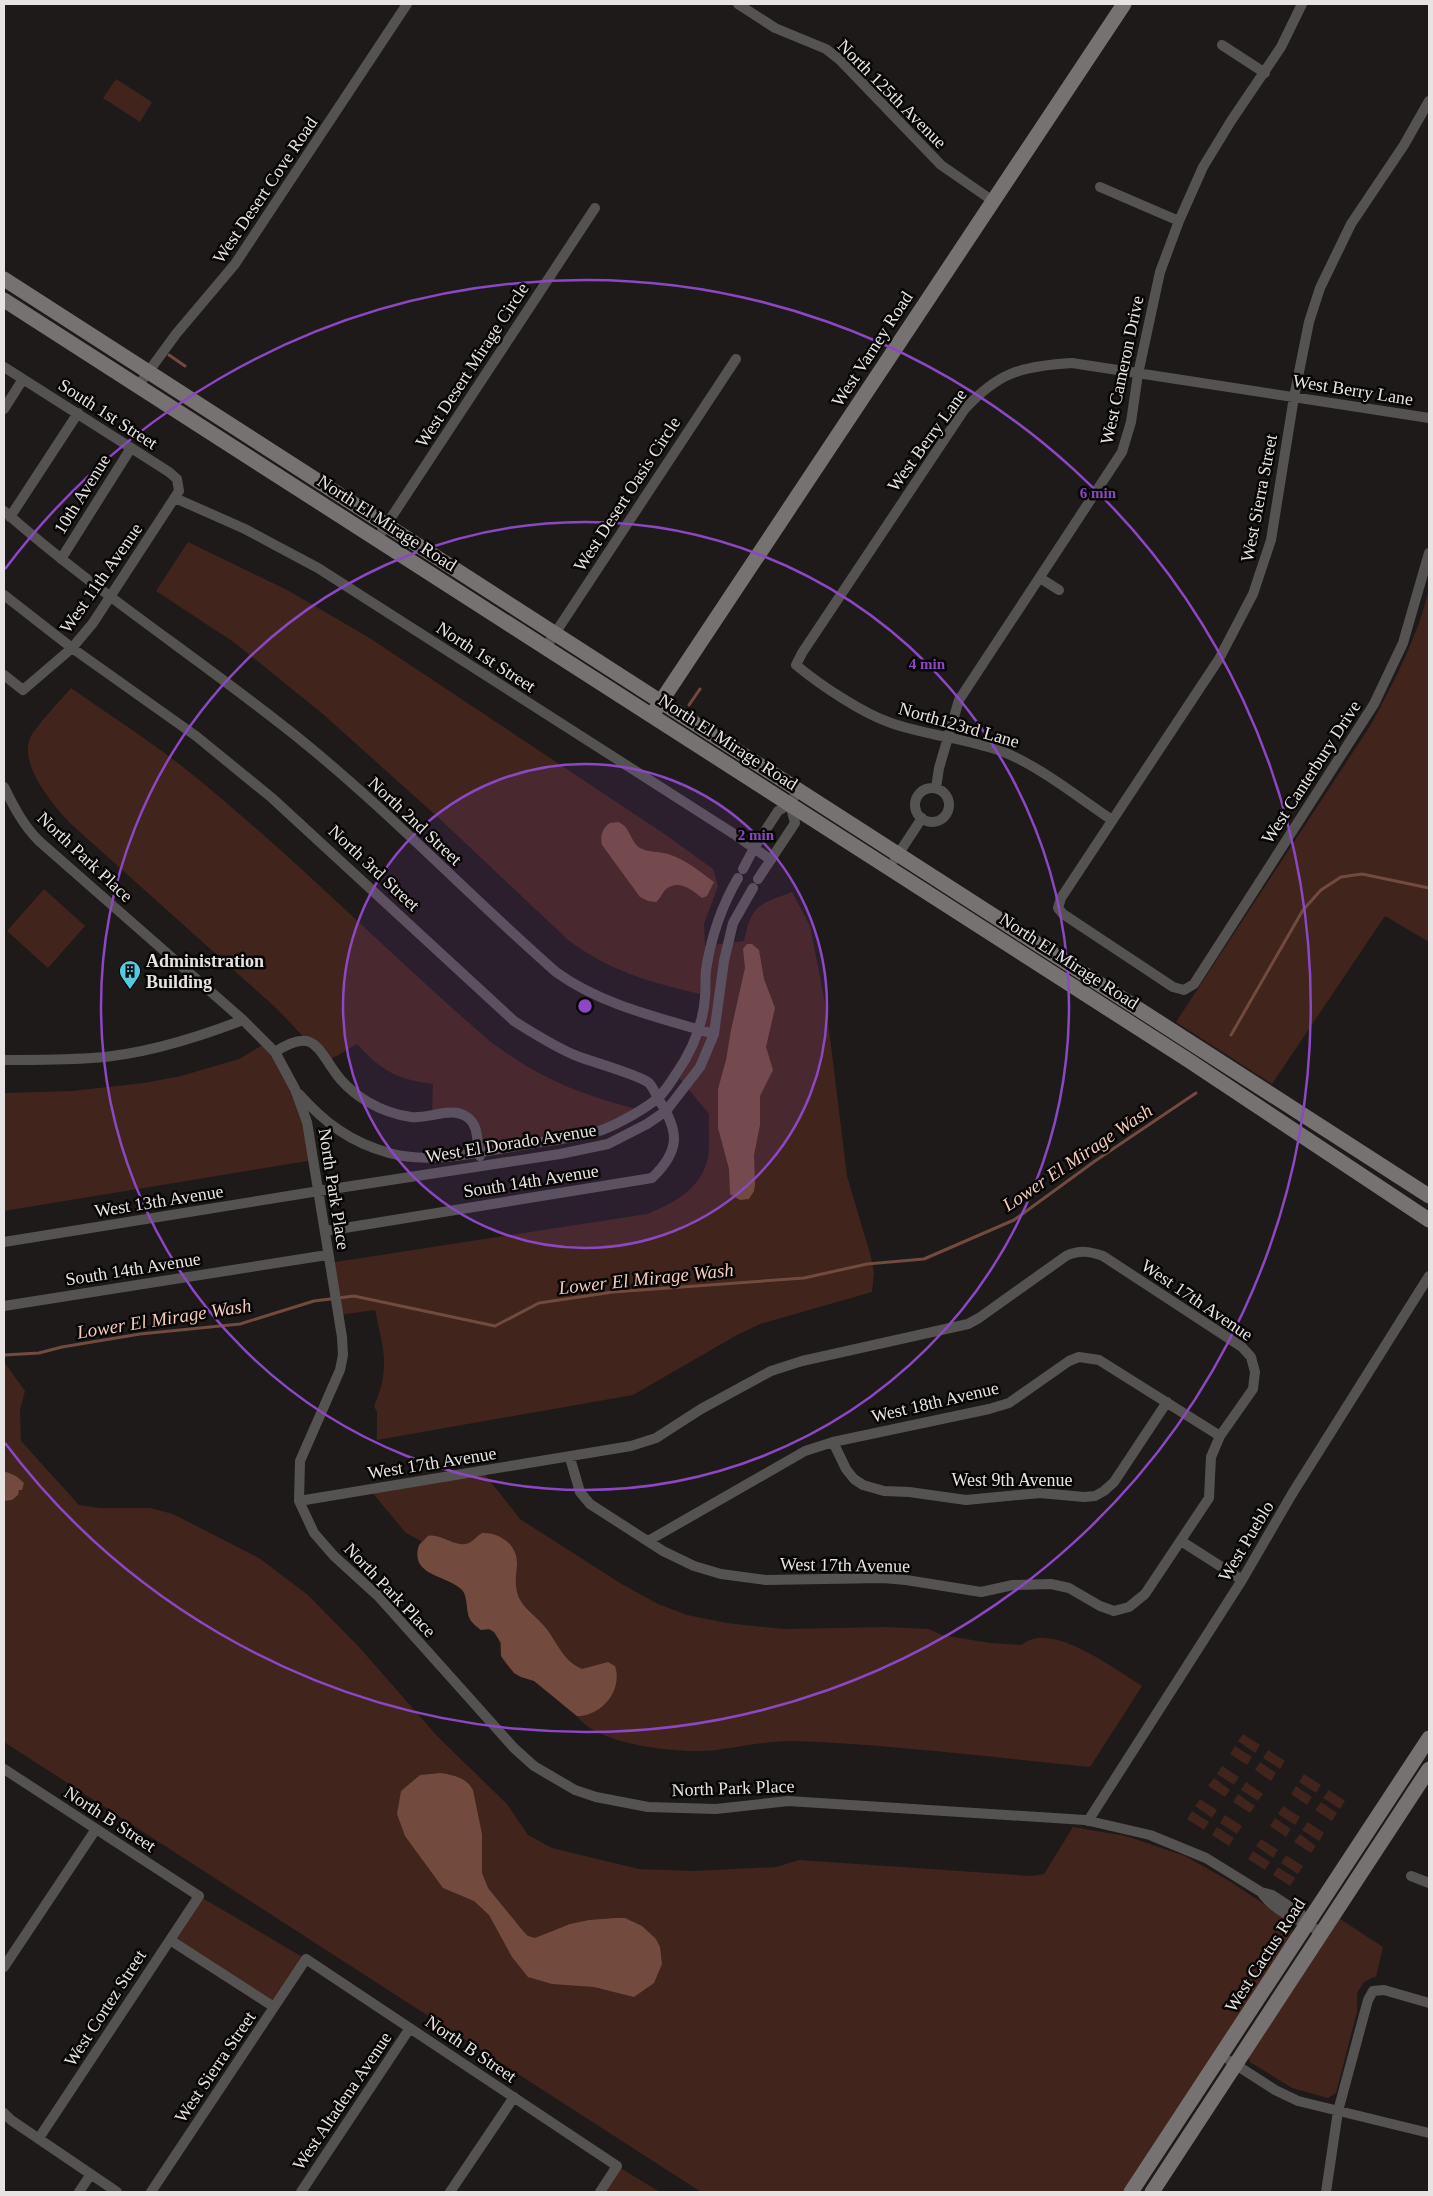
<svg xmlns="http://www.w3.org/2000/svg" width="1433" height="2196" viewBox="0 0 1433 2196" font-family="'Times New Roman',serif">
<rect width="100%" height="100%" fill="#1e1a19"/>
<path fill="#41241b" d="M 116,79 L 152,102 L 140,122 L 103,98 Z
M 188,542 L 289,591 L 368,637 L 666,835 L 713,869 L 718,886 L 704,924 L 705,946 L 744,941 C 752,904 758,905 792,892 L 810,926 L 827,1013 L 847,1176 L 871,1257 L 874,1273 L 872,1292 L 760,1324 L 737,1335 L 633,1395 L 377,1440 L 377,1412 L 374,1406 C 391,1368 383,1348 375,1310 L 339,1315 L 329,1263 L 647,1214 C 671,1204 696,1192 706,1165 C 711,1153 708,1128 709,1114 L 676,1074 L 687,1057 L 705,995 C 655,984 608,971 567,939 L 442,821 L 324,715 L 235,643 L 156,591 Z
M 1429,588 L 1429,942 L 1385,916 L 1272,1084 L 1176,1022 L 1372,723 C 1394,681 1419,635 1429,588 Z
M 71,688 C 108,714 147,739 183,767 C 291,853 387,953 492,1043 C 512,1057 532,1071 555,1081 C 582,1094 611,1102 639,1110 L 602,1130 L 479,1151 L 466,1116 L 432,1116 L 433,1084 C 396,1079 382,1071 357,1044 L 328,1061 C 309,1044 293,1025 275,1007 L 71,824 C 54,806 17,764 31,736 C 38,724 61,700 71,688 Z
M 44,889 L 85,926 L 48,968 L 7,931 Z
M 266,1043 L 295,1089 L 314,1160 L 4,1211 L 4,1093 L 72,1091 L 144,1083 L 181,1076 L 239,1059 Z
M 4,1362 L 25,1391 L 20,1410 L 21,1441 L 79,1505 L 100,1508 L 150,1508 L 173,1514 L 259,1558 L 308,1595 L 359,1647 L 438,1737 L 507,1804 L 528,1835 L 552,1848 L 639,1869 L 693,1871 L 776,1867 L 799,1860 L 1031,1876 L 1044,1874 L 1073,1827 L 1126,1836 L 1185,1856 L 1231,1882 L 1283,1917 L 1290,1925 L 1292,1932 L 1290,1938 L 1124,2192 L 701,2192 L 4,1742 Z
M 483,1472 L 520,1519 L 620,1583 L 658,1604 L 687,1615 L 727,1623 L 784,1629 L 885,1627 L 929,1629 L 942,1635 L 990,1643 L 1022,1645 C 1050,1619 1117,1671 1142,1686 L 1090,1767 C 992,1757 894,1745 796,1741 C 769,1740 743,1747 716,1750 C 700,1752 680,1751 663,1749 C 639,1746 592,1738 577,1716 C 562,1707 551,1691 536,1682 C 529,1678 521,1679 515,1673 C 510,1669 502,1661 501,1655 C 499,1642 501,1627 481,1630 L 470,1620 L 464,1592 L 460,1587 L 426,1570 L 418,1555 L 421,1541 L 406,1533 L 370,1490 Z
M 1243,1734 L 1260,1745 L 1255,1753 L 1238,1741 Z
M 1235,1746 L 1252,1757 L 1247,1765 L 1230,1754 Z
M 1268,1750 L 1285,1761 L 1280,1769 L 1263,1758 Z
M 1260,1762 L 1276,1773 L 1271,1781 L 1255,1770 Z
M 1222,1766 L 1239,1777 L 1234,1785 L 1217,1774 Z
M 1304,1774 L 1321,1785 L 1316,1793 L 1299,1782 Z
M 1214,1778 L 1230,1790 L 1225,1797 L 1208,1786 Z
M 1246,1782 L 1263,1794 L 1258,1801 L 1241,1790 Z
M 1296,1786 L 1312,1797 L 1307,1805 L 1291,1794 Z
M 1329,1790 L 1345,1801 L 1340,1809 L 1323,1798 Z
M 1238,1794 L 1255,1806 L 1250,1813 L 1233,1802 Z
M 1200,1799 L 1217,1810 L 1212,1818 L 1195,1806 Z
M 1321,1802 L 1337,1813 L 1332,1821 L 1315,1810 Z
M 1283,1806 L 1300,1817 L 1295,1825 L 1278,1814 Z
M 1192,1811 L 1209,1822 L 1204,1830 L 1187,1819 Z
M 1225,1815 L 1242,1826 L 1237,1834 L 1220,1823 Z
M 1275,1818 L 1291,1829 L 1286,1837 L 1270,1826 Z
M 1308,1822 L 1324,1833 L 1319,1841 L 1302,1830 Z
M 1217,1827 L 1234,1838 L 1229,1846 L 1212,1835 Z
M 1300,1834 L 1316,1846 L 1311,1853 L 1294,1842 Z
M 1261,1839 L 1278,1850 L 1273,1858 L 1256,1846 Z
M 1253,1851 L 1270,1862 L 1265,1870 L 1248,1859 Z
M 1286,1855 L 1303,1866 L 1298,1874 L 1281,1863 Z
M 1278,1867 L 1295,1878 L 1290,1886 L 1273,1875 Z
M 199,1896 L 306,1959 L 274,2007 L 170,1940 Z
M 1337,1917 L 1383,1947 L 1376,1977 L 1371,1978 L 1363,1983 L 1357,1993 L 1357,2012 L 1336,2093 L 1328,2098 L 1292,2088 L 1250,2062 L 1248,2055 Z
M 617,2166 L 660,2192 L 600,2192 Z"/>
<path fill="#724a3e" d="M 618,822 C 631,827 630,842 640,848 C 649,853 661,851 671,855 C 687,861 701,872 714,882 L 707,896 L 702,898 C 692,890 679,879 666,889 C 662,893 661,898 656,902 L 648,901 L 640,897 L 602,845 C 600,836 602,828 610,823 Z
M 747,944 L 752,944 L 759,950 L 764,979 L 775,1008 L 766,1047 L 773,1070 L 760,1096 L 760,1125 L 754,1155 L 755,1185 L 754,1191 L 749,1199 L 740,1200 L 730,1194 L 729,1169 L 718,1128 L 718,1089 L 726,1060 L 731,1030 L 745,968 L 743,949 Z
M 4,1471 L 16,1476 L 24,1483 L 22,1490 L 19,1490 L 18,1495 L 12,1500 L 4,1501 Z
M 482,1533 C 500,1532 518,1545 517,1565 C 516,1577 514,1586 519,1598 C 525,1610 537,1617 545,1627 C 557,1642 563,1661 582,1669 L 608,1662 L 615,1666 C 623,1690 602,1716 577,1716 L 534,1681 L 521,1677 L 514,1673 L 501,1656 L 501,1643 L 494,1632 L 489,1629 L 481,1630 C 477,1627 472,1623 470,1619 C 465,1610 469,1596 461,1589 C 447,1575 409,1576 419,1545 L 428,1536 C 441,1533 456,1549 469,1543 C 473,1541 477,1536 482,1533 Z
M 441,1773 C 453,1775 467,1778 473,1790 L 482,1834 L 482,1873 L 488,1888 L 523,1931 L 528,1936 L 535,1938 L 570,1924 L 589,1920 L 615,1918 L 625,1918 L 642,1926 L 656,1939 L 660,1947 L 662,1964 L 654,1983 L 634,1997 L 594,1987 L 552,1984 L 528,1977 L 512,1957 L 489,1915 L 474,1901 L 443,1888 L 405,1836 L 397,1814 L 401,1791 L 420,1775 Z"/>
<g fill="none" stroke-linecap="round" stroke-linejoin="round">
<path stroke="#724a3e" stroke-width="3" d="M 169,355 L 185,366
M 689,705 L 700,689
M 1231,1035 L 1303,910 L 1321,890 L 1341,877 L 1362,874 L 1429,888
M 4,1355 L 39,1353 L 62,1347 L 140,1334 L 240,1324 L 314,1301 L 354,1296 L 495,1326 L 539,1303 L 613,1292 L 804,1278 L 867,1264 L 924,1259 L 1014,1220 L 1095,1161 L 1196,1093"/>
<path stroke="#555352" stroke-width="10" d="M 738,4 L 775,28 L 826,49 L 840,60 L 941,165 L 993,201
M 1222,45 L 1265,73
M 1429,101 L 1404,145 L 1351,224 L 1320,288 L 1309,322 L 1294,397 L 1271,540 L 1253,594 L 1219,659 L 1061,898 L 1058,908 L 1063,914 L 1173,987 L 1184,990 L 1194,984 L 1374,704 L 1403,643 L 1429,553
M 1100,187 L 1179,221
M 4,367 L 169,472 L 177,479 L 179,491 L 93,623 L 72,648 L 23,690 L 4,675
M 138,386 L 176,334 L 235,264 L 407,4
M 4,409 L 23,379
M 175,498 L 245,529 L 318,568 L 734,834 L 771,860
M 4,511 C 96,592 200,659 296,736 C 387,809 468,895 556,972 C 601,1005 661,1018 714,1034
M 10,517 L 78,413
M 377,539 L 595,208
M 61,559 L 131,448
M 1040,578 L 1059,590
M 4,595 L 72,648 L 196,736 L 272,798 L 514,1021 C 535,1034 555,1047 577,1056 C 592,1062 640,1075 649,1083 C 653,1087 656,1095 659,1100 C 680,1132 680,1151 652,1178 L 326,1231
M 546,647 L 736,359
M 4,787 C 14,807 23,825 39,841 L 243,1020 L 275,1052 L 295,1089 L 307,1122 L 342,1337 L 343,1355 L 340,1370 L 300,1461 L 299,1501 L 314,1533 L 334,1556 L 378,1596 L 514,1748 L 534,1766 L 575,1790 L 596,1797 L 648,1807 L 716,1809 L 788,1801 L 1085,1820 L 1150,1835 L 1206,1858 L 1261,1892 L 1272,1895 L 1301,1914 L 1308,1924
M 936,788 L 939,768 L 959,700 L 1122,452 L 1131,422 L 1138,374 L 1160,272 L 1179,221 L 1203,167 L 1231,121 L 1281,47 L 1302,4
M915 805a17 17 0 1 1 34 0a17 17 0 1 1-34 0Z
M 1112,820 C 1079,798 1034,762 998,750 C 963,738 925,735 891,723 C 862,713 820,685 796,665 L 802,653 L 964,410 C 998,372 1022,366 1072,363 L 1429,418
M 895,859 L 922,818
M 743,869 L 754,848 L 778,811 L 790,804 L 799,789
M 758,879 L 795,823 L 790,804
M 275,1052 C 317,1024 318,1053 341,1080 C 349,1089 358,1096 368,1102 C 380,1109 397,1115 411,1117 C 430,1119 451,1106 467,1117 C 480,1126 476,1143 480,1156
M 4,1060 C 33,1060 62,1060 92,1058 C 142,1055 196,1038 243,1020
M 299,1094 C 325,1123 350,1142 389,1153 C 432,1165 484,1151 528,1144 C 552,1140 579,1138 602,1130 C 618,1124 645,1109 658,1098 C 665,1091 671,1082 676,1074 C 692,1051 703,1025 705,997 C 706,988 705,979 706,970 C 711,937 721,907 738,878
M 4,1242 L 319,1191 L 560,1154 L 608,1144 L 647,1124 L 666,1111 L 700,1067 L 714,1034 L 724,961 L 733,923 L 753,888
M 4,1306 L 327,1255
M 833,1442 L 846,1469 L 854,1479 L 863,1485 L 884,1491 L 909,1492 L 966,1500 L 1040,1493 L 1084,1497 L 1095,1496 L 1104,1491 L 1114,1482 L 1167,1402
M 299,1501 L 631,1446 L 656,1438 L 701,1409 L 771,1371 L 802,1361 L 968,1324 L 979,1318 L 1066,1256 C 1079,1250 1089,1251 1103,1256 L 1242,1347 L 1251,1357 L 1255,1372 L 1253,1389 L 1220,1436 L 1211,1457 L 1209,1498 L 1145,1594 L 1129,1607 L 1114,1611 L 1100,1606 L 1069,1588 L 1051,1584 L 1013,1585 L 981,1592 L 906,1580 L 883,1578 L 766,1580 L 721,1574 L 694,1566 L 663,1551 L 590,1504 L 580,1492 L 570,1458
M 648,1541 L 805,1451 L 833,1442 L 989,1409 L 1009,1403 L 1069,1361 L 1079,1357 L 1099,1360 L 1220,1436
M 1181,1541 L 1242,1580
M 4,1769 L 199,1896 L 39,2138
M 1088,1821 L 1242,1580 L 1292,1494 L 1429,1276
M 1411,1876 L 1429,1883
M 1261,1892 C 1276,1914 1300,1919 1322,1933
M 170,1940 L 274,2007
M 4,1967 L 96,1829
M 1230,2061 L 1275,2090 L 1298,2101 L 1429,2133
M 4,2113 L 11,2120 L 117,2192
M 79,2192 L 91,2174
M 151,2192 L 306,1959 L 617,2166 L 600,2192
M 301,2192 L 410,2028
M 450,2192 L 514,2097
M 1326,2192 L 1338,2111 L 1368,2000 L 1373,1991 L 1384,1990 L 1429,2003"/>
<path stroke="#767271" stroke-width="15" d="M 4,279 L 1429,1196
M 4,300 L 1188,1060 L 1429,1220
M 656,709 L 1124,4
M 1131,2192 L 1429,1738
M 1152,2192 L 1429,1769"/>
</g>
<circle cx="585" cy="1006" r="242" fill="#8b47c4" fill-opacity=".12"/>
<g fill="none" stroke="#8b47c4" stroke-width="2.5">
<circle cx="585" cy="1006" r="242"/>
<circle cx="585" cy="1006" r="484"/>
<path d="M5 569A726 726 0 1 1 5 1443"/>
</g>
<defs>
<g id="building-pin" transform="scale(1.125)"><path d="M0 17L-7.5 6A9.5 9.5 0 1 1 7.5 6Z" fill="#55cadf" stroke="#070605"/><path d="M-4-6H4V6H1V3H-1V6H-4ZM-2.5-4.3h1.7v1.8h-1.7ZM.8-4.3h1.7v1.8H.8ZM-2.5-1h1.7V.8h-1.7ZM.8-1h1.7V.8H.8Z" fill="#111"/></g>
</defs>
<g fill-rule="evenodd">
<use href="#building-pin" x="130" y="971"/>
</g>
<g text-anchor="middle" stroke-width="5" stroke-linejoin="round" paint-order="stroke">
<g font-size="18" fill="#e6e3e2" stroke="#070605">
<text transform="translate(892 94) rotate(45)" y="6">North 125th Avenue</text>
<text transform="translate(265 190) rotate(-56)" y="6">West Desert Cove Road</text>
<text transform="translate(872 349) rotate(-57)" y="6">West Varney Road</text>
<text transform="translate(472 365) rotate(-57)" y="6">West Desert Mirage Circle</text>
<text transform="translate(1122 370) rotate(-78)" y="6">West Cameron Drive</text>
<text transform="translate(1353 390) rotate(9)" y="6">West Berry Lane</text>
<text transform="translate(108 414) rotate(33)" y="6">South 1st Street</text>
<text transform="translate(927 440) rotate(-54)" y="6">West Berry Lane</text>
<text transform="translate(82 494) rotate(-58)" y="6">10th Avenue</text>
<text transform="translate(627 494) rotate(-57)" y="6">West Desert Oasis Circle</text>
<text transform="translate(1259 498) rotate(-79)" y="6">West Sierra Street</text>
<text transform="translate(387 523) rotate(33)" y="6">North El Mirage Road</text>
<text transform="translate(101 578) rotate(-55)" y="6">West 11th Avenue</text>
<text transform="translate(486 657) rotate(33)" y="6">North 1st Street</text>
<text transform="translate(959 725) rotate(16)" y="6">North123rd Lane</text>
<text transform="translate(728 742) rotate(33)" y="6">North El Mirage Road</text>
<text transform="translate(1311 772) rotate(-57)" y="6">West Canterbury Drive</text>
<text transform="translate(415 821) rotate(43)" y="6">North 2nd Street</text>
<text transform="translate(85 857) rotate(43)" y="6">North Park Place</text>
<text transform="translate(374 868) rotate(43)" y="6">North 3rd Street</text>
<text transform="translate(1069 961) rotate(33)" y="6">North El Mirage Road</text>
<text transform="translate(511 1143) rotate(-9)" y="6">West El Dorado Avenue</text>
<text transform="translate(531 1181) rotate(-9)" y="6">South 14th Avenue</text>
<text transform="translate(334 1189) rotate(81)" y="6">North Park Place</text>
<text transform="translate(159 1201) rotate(-9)" y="6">West 13th Avenue</text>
<text transform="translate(133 1269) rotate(-9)" y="6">South 14th Avenue</text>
<text transform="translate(1197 1300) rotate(34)" y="6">West 17th Avenue</text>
<text transform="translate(935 1402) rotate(-13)" y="6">West 18th Avenue</text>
<text transform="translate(432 1463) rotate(-9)" y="6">West 17th Avenue</text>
<text x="1012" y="1486">West 9th Avenue</text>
<text transform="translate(1246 1541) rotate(-59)" y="6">West Pueblo</text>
<text transform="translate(845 1565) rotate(1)" y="6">West 17th Avenue</text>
<text transform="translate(390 1590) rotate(46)" y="6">North Park Place</text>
<text transform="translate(733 1788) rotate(-2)" y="6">North Park Place</text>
<text transform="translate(110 1819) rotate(33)" y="6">North B Street</text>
<text transform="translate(1265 1955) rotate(-57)" y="6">West Cactus Road</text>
<text transform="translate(105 2008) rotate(-57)" y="6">West Cortez Street</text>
<text transform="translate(471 2049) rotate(34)" y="6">North B Street</text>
<text transform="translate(215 2067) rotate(-56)" y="6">West Sierra Street</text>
<text transform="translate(342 2101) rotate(-56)" y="6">West Altadena Avenue</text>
</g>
<g font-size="18" font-weight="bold" fill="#e6e3e2" stroke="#070605" text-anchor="start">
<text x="146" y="967">Administration<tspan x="146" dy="21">Building</tspan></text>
</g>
<g font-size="19" font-style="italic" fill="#f5cabd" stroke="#070605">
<text transform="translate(1077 1157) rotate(-34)" y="7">Lower El Mirage Wash</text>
<text transform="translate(646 1278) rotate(-6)" y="7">Lower El Mirage Wash</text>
<text transform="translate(164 1318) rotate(-9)" y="7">Lower El Mirage Wash</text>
</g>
</g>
<circle cx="585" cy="1006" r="8" fill="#8b47c4" stroke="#070605" stroke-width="2.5"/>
<g font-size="15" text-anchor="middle" font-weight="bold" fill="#8b47c4" stroke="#070605" stroke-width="5" stroke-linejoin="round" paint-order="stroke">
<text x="1098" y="498">6 min</text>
<text x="927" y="669">4 min</text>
<text x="756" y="840">2 min</text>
</g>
<rect width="1433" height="2196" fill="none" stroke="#e6e3e2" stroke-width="10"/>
</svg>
